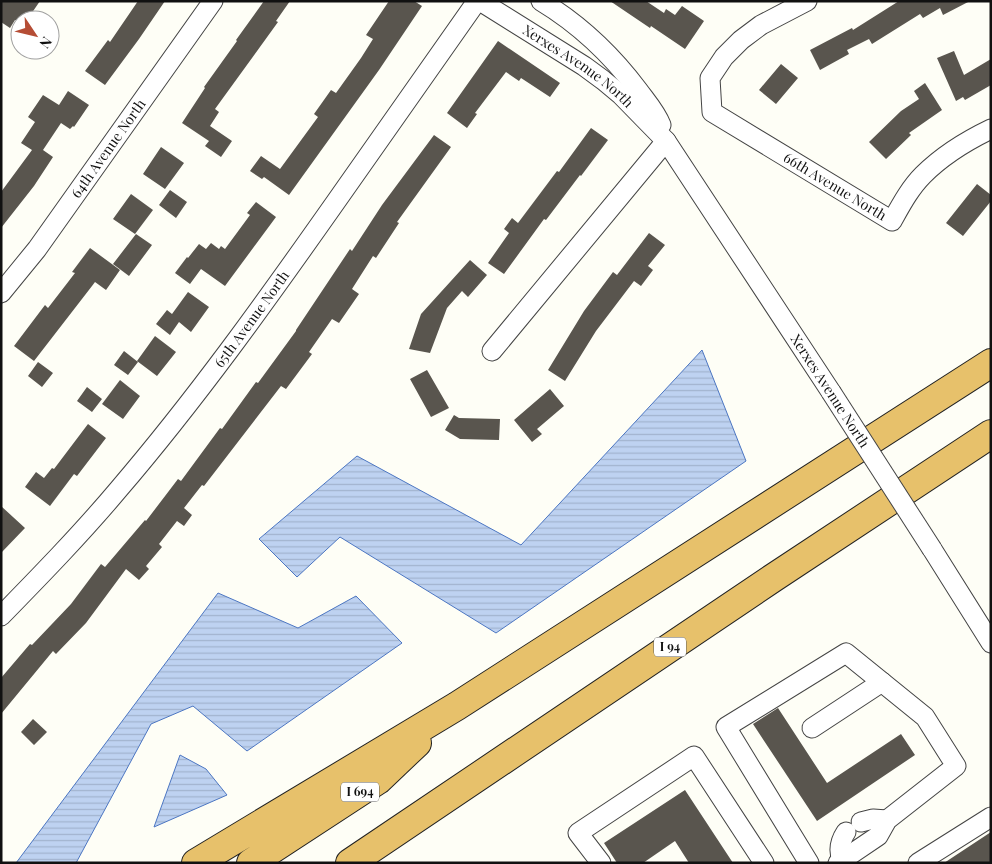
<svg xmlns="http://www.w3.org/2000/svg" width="992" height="864" viewBox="0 0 992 864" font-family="'Playfair Display',serif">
<defs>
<pattern id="water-rules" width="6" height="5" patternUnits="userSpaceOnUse" patternTransform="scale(1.25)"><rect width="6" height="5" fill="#bed2f1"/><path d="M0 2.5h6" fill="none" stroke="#a2b3ce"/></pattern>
</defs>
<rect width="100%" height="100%" fill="#fefef6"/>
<path fill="url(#water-rules)" stroke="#4c76c2" d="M 702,350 L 746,461 L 496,633 L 340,537 L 297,577 L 259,539 L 357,456 L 521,545 Z
M 218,593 L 298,628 L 356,596 L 402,643 L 247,751 L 193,706 L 151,724 L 76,863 L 16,863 Z
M 180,755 L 206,769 L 227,795 L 154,827 Z"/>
<path fill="#59554e" d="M 1,1 L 40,1 L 27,20 L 15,20 L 10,28 L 1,22 Z
M 138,1 L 165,1 L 139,39 L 105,85 L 85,71 L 108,40 L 110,42 Z
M 264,1 L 290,1 L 276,21 L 278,22 L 215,109 L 219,112 L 210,126 L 232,141 L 221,157 L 205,146 L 209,141 L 182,123 L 205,88 L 204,87 L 237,41 L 236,40 Z
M 389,1 L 414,1 L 422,6 L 379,70 L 289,195 L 264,177 L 262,179 L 250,171 L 261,156 L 280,169 L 318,117 L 314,114 L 331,90 L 336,93 L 361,58 L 373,39 L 366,35 Z
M 610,1 L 646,1 L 664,13 L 666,9 L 675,15 L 682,6 L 704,21 L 685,49 L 651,26 L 650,28 Z
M 899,1 L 970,1 L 943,15 L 940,8 L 923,18 L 920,14 L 872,44 L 869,39 L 847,50 L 849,54 L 820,70 L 810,50 L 852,28 L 853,30 Z
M 498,41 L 560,83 L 550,97 L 521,78 L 519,81 L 506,72 L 475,113 L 477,114 L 467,128 L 447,113 Z
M 954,51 L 964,75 L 991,59 L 991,85 L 965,100 L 963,97 L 956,101 L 937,58 Z
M 781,64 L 798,78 L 776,104 L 759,90 Z
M 925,83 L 942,110 L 909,133 L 911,135 L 886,159 L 869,142 L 901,111 L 919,99 L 914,91 Z
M 68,91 L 89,105 L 74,127 L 73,126 L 70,129 L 61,123 L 43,150 L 53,157 L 34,186 L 1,228 L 1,192 L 32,150 L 21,143 L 35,122 L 28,117 L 43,95 L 59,105 Z
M 591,128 L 608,140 L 581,176 L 580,175 L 546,220 L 544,219 L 504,274 L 488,263 L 509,233 L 504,229 L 512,218 L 518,223 L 557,171 L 559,172 Z
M 434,135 L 451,147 L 397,222 L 399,223 L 376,258 L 373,256 L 352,289 L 359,294 L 339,323 L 332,319 L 309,352 L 312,354 L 286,389 L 281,386 L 204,486 L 202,485 L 184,508 L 192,515 L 184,526 L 177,521 L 159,544 L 162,547 L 146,566 L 149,569 L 139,580 L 126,569 L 86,623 L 56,654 L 53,651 L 1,714 L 1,678 L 30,644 L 32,645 L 71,604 L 101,564 L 105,567 L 145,520 L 146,521 L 178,479 L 181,481 L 220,428 L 222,429 L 256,382 L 258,383 L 296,331 L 296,330 L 350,249 L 352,251 L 382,205 Z
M 161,147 L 184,163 L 165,189 L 143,174 Z
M 977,184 L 991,195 L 991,201 L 963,236 L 946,223 Z
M 170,190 L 187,202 L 176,218 L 159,205 Z
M 131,194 L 153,210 L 135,234 L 113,219 Z
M 256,202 L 276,217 L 225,286 L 201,269 L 190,284 L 175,273 L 187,257 L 188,258 L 199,244 L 206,249 L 211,243 L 219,249 L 221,246 L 225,249 L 250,215 L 247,213 Z
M 649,233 L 665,245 L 648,266 L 653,270 L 641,286 L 634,281 L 596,331 L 565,381 L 548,370 L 584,311 L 613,272 L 617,275 Z
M 136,234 L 152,245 L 129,276 L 113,264 Z
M 90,248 L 120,270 L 106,290 L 95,282 L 92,286 L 34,361 L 14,346 L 45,305 L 48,308 L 75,273 L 72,272 Z
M 470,260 L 487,275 L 468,297 L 462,291 L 447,308 L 430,353 L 409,349 L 421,314 Z
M 188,292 L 209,307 L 191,332 L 179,322 L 170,335 L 156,324 L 167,310 L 172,314 Z
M 155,336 L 176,352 L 157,376 L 137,361 Z
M 124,351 L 138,362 L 128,375 L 114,365 Z
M 38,362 L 53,373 L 42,387 L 28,376 Z
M 427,370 L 449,408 L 431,417 L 410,379 Z
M 120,380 L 140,396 L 123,419 L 102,404 Z
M 87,387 L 102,399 L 92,412 L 77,401 Z
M 550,389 L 564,406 L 537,429 L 542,434 L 532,442 L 514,420 Z
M 454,415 L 459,418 L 500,419 L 499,440 L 460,439 L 445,430 Z
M 88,424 L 106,438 L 77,476 L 74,474 L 50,506 L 25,487 L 36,472 L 44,478 L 52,468 L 54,469 Z
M 1,506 L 25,528 L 1,553 Z
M 778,708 L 827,783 L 901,734 L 915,755 L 817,821 L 753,724 Z
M 33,719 L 47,732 L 34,745 L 21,732 Z
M 685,790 L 733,863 L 689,863 L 675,841 L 643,863 L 617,863 L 604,843 Z
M 991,832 L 991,863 L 944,863 Z"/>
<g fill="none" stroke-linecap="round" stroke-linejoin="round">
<g stroke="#444" stroke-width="21">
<g id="minor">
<path id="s1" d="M 480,1 L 584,66 L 603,80 L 621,95 L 666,141 L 831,392"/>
<path d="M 541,1 C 579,24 611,54 638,90 C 646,101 656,112 661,125"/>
<path id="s2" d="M 807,1 L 761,25 L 741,40 L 724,57 L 710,78 L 712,112 L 892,221 C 901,205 910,188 923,175 C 942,156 966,141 991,129"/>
<path id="s3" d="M 1,293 L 37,249 L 213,1"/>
<path d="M 492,351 L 666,141"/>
<path d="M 932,549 L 991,643"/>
<path id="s4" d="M 1,616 C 41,575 81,534 118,490 C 196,399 266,301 335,203 C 382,136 430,68 477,1"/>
<path d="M 812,728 L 882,682"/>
<path d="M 861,822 L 873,819 L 887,820"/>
<path d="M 842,860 C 838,850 840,841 846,832"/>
<path d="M 601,863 L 578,833 L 694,756 L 764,863"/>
<path d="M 809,863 L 726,727 L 846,653 L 925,717 L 956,766 L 887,820 L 878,836 L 838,863"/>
<path d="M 918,863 L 991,817"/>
</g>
</g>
<g stroke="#222" stroke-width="30">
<path id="highway" d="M 196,863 L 457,706 L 991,363
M 251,863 L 378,780 L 417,743
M 350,863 L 773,578 L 991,434"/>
</g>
<use href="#minor" stroke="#fff" stroke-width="19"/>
<use href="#highway" stroke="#e7c16b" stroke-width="28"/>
<g stroke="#444" stroke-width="21" stroke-linecap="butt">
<path id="minor-bridge" d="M 831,392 L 932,549"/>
</g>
<use href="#minor-bridge" stroke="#fff" stroke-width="19"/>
</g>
<g text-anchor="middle" stroke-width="5" stroke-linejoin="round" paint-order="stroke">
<g fill="#fff" stroke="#585858" stroke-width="1">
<rect x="654" y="637.5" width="32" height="19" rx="4"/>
<rect x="341" y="782.5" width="38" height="19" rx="4"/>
</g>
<g font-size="12" font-weight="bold" fill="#111">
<text x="670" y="651">I 94</text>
<text x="360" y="796">I 694</text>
</g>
<g font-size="14" fill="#111" stroke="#fff">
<text dy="5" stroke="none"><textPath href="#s1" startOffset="118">Xerxes Avenue North</textPath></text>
<text dy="5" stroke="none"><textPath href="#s3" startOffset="180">64th Avenue North</textPath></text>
<text dy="5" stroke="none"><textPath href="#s2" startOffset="304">66th Avenue North</textPath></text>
<text dy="5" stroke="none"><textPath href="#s4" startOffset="389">65th Avenue North</textPath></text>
<text transform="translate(830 391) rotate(57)" y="5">Xerxes Avenue North</text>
</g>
</g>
<rect width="992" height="864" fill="none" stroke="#111111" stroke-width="5"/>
<g transform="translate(35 35) rotate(125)"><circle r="24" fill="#ffffff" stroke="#a0a0a0"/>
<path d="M0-4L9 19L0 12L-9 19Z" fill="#b54d35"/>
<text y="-8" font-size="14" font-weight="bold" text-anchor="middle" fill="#111111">N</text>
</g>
</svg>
